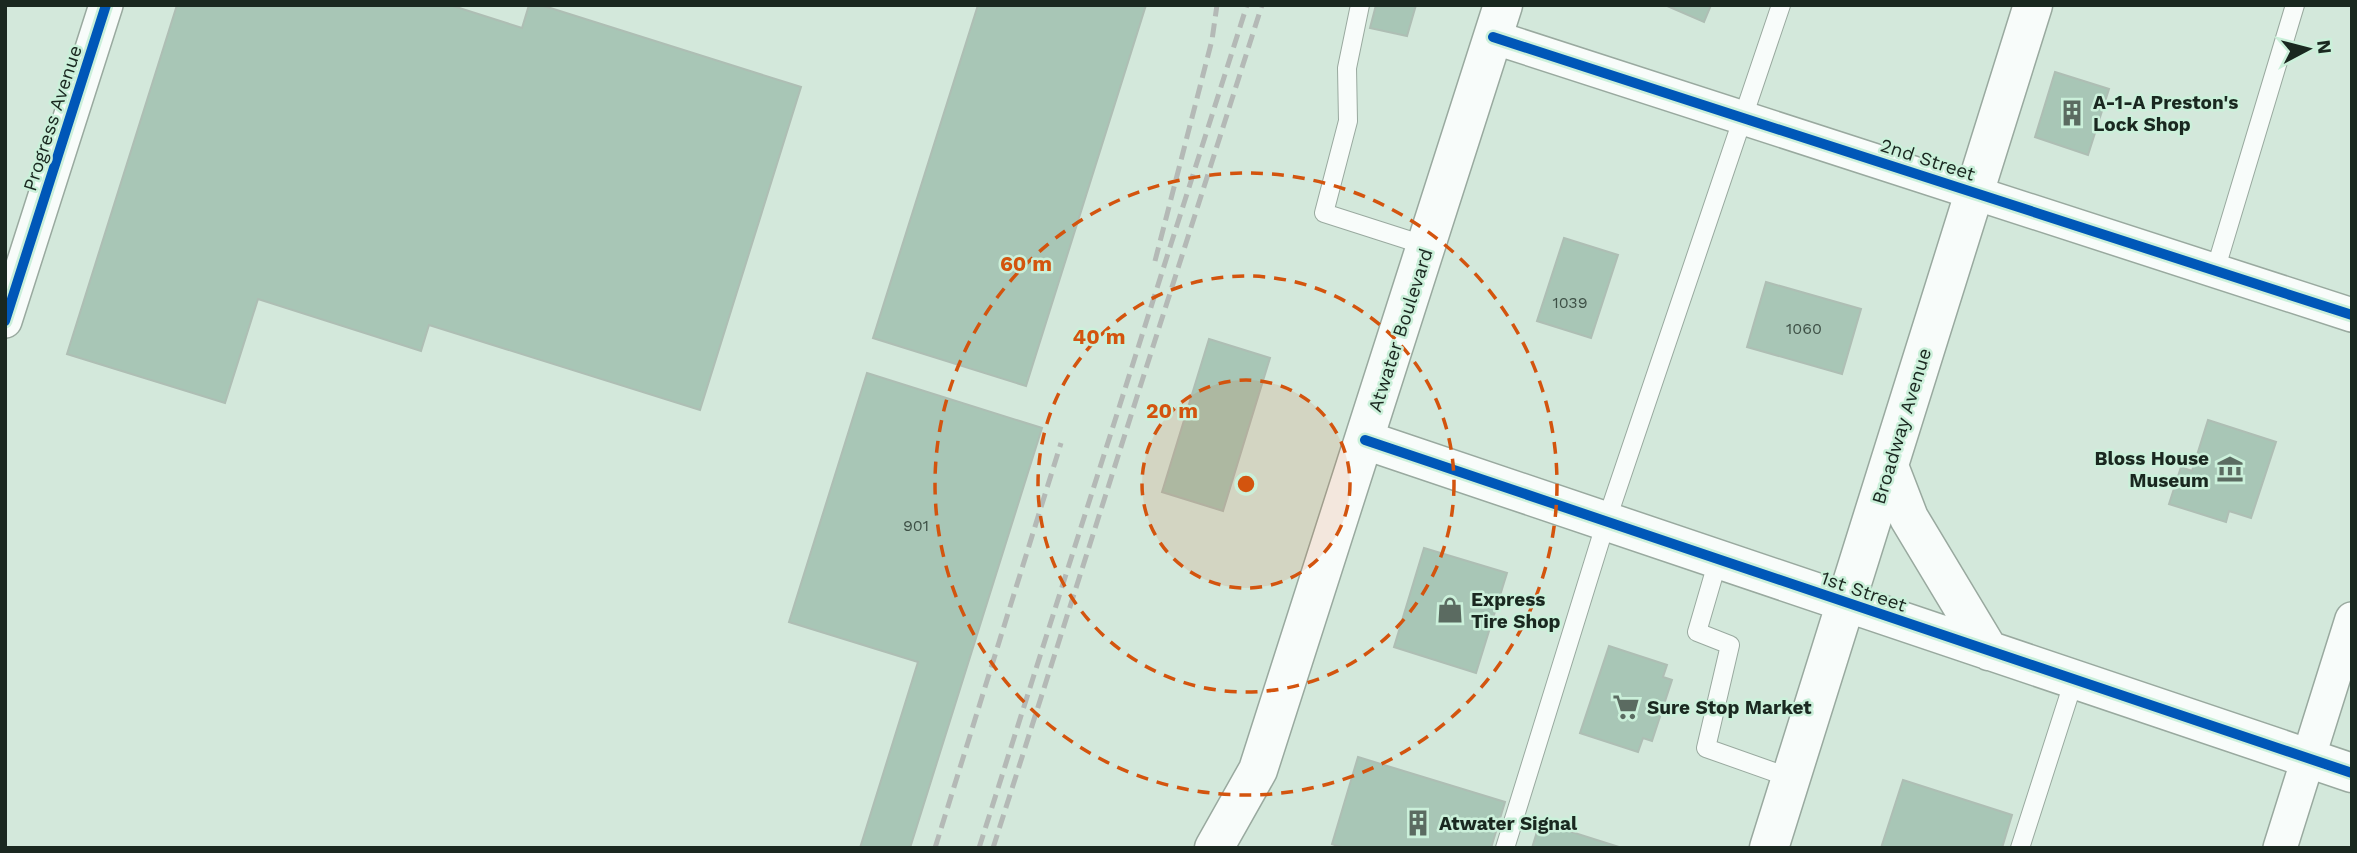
<svg xmlns="http://www.w3.org/2000/svg" width="2357" height="853" viewBox="0 0 2357 853" font-family="'Work Sans',sans-serif">
<rect width="100%" height="100%" fill="#d3e8db"/>
<path fill="#a8c6b6" stroke="#aebeb4" stroke-width="2" d="M 177,5 L 450,5 L 522,28 L 529,5 L 541,5 L 801,87 L 700,410 L 429,325 L 421,351 L 258,299 L 225,403 L 67,354 Z
M 978,5 L 1146,5 L 1026,386 L 873,338 Z
M 1376,5 L 1416,5 L 1407,36 L 1370,28 Z
M 1665,5 L 1711,5 L 1704,22 Z
M 2055,72 L 2109,89 L 2088,155 L 2035,137 Z
M 1564,238 L 1618,255 L 1591,338 L 1537,321 Z
M 1766,282 L 1861,309 L 1842,374 L 1747,347 Z
M 1209,339 L 1270,358 L 1223,511 L 1162,492 Z
M 867,373 L 1042,428 L 910,848 L 860,848 L 918,662 L 789,622 Z
M 2208,420 L 2276,442 L 2251,518 L 2229,511 L 2226,522 L 2169,504 L 2181,467 L 2192,471 Z
M 1424,548 L 1507,573 L 1476,673 L 1394,647 Z
M 1609,646 L 1667,665 L 1663,677 L 1672,680 L 1652,741 L 1643,738 L 1638,752 L 1580,733 Z
M 1358,757 L 1505,802 L 1491,848 L 1344,848 L 1332,844 Z
M 1903,780 L 2012,815 L 2002,848 L 1881,848 Z
M 1540,822 L 1619,847 L 1619,848 L 1532,848 Z"/>
<g fill="none" stroke-linecap="round" stroke-linejoin="round">
<g stroke="#99a99f" stroke-width="20">
<path id="service" d="M 1360,5 L 1347,68 L 1348,121 L 1324,213 L 1427,246
M 2215,271 L 2295,5
M 1718,560 L 1697,632 L 1730,645 L 1706,748 L 1791,778
M 1505,848 L 1606,522 L 1781,5
M 2020,848 L 2074,680"/>
</g>
<g stroke="#99a99f" stroke-width="36">
<path id="minor" d="M 1493,37 L 2352,315
M 5,321 L 106,5
M 2280,848 L 2352,619"/>
</g>
<g stroke="#99a99f" stroke-width="41">
<path id="tertiary" d="M 1365,440 L 2352,773
M 1889,466 L 1909,518 L 1989,651
M 1769,848 L 2033,5"/>
</g>
<g stroke="#99a99f" stroke-width="41">
<path id="secondary" d="M 1214,848 L 1258,770 L 1503,5"/>
</g>
<use href="#service" stroke="#f8fcfa" stroke-width="18"/>
<use href="#minor" stroke="#f8fcfa" stroke-width="33"/>
<use href="#tertiary" stroke="#f8fcfa" stroke-width="38"/>
<use href="#secondary" stroke="#f8fcfa" stroke-width="38"/>
<path stroke="#b4b9b6" stroke-width="5" stroke-dasharray="14 7" stroke-linecap="butt" d="M 1155,261 L 1212,40 L 1217,5
M 935,848 L 1061,443
M 979,848 L 1247,5
M 993,848 L 1262,5"/>
<g stroke="#cbf0da" stroke-width="15">
<path id="cycleway" d="M 1493,37 L 2352,315
M 5,321 L 106,5
M 1365,440 L 2352,773"/>
</g>
<use href="#cycleway" stroke="#0057b8" stroke-width="10"/>
</g>
<circle cx="1246" cy="484" r="104" fill="#d3540e" fill-opacity=".12"/>
<g fill="none" stroke="#d3540e" stroke-width="3.5" stroke-dasharray="12 9">
<circle cx="1246" cy="484" r="104"/>
<circle cx="1246" cy="484" r="208"/>
<circle cx="1246" cy="484" r="311"/>
</g>
<defs>
<g id="building-bare" transform="scale(2.1)"><path d="M-4-6H4V6H1V3H-1V6H-4ZM-2.5-4.3h1.7v1.8h-1.7ZM.8-4.3h1.7v1.8H.8ZM-2.5-1h1.7V.8h-1.7ZM.8-1h1.7V.8H.8Z" fill="#5b6b61" stroke="#cbf0da" stroke-width="2.5" paint-order="stroke"/></g>
<g id="museum-bare" transform="scale(2.1)"><path d="M0-6L6-3V-2H-6V-3ZM-5-1h2V3h-2ZM-1-1h2V3h-2ZM3-1h2V3H3ZM-6 4H6V6H-6Z" fill="#5b6b61" stroke="#cbf0da" stroke-width="2.5" paint-order="stroke"/></g>
<g id="shop-bare" transform="scale(2.1)"><path d="M-5-2.5h2.3a2.7 3.5 0 0 1 5.4 0H5L5.5 6h-11ZM-1.5-2.5h3a1.5 2.3 0 0 0-3 0Z" fill="#5b6b61" stroke="#cbf0da" stroke-width="2.5" paint-order="stroke"/></g>
<g id="supermarket-bare" transform="scale(2.1)"><path d="M-6-5.5h2.5l.6 2H6L4.5 2H-2.5L-4.4-4H-6ZM-1.5 3.2a1.3 1.3 0 1 0 .1 0ZM3 3.2a1.3 1.3 0 1 0 .1 0Z" fill="#5b6b61" stroke="#cbf0da" stroke-width="2.5" paint-order="stroke"/></g>
</defs>
<g fill-rule="evenodd">
<use href="#building-bare" x="2072" y="113"/>
<use href="#museum-bare" x="2230" y="469"/>
<use href="#shop-bare" x="1450" y="610"/>
<use href="#supermarket-bare" x="1626" y="707"/>
<use href="#building-bare" x="1418" y="823"/>
</g>
<g text-anchor="middle" stroke-width="5" stroke-linejoin="round" paint-order="stroke">
<g font-size="16" fill="#3e5046">
<text x="1570" y="308">1039</text>
<text x="1804" y="334">1060</text>
<text x="916" y="531">901</text>
</g>
<g font-size="19" font-weight="bold" fill="#1a2820" stroke="#cbf0da" text-anchor="start">
<text x="2093" y="109">A-1-A Preston's<tspan x="2093" dy="22">Lock Shop</tspan></text>
<text x="2209" y="465" text-anchor="end">Bloss House<tspan x="2209" dy="22">Museum</tspan></text>
<text x="1471" y="606">Express<tspan x="1471" dy="22">Tire Shop</tspan></text>
<text x="1647" y="714">Sure Stop Market</text>
<text x="1439" y="830">Atwater Signal</text>
</g>
<g font-size="19" fill="#1a2820" stroke="#cbf0da">
<text transform="translate(52 118) rotate(-72)" y="7">Progress Avenue</text>
<text transform="translate(1928 159) rotate(18)" y="7">2nd Street</text>
<text transform="translate(1400 330) rotate(-72)" y="7">Atwater Boulevard</text>
<text transform="translate(1901 426) rotate(-73)" y="7">Broadway Avenue</text>
<text transform="translate(1864 591) rotate(19)" y="7">1st Street</text>
</g>
</g>
<circle cx="1246" cy="484" r="10" fill="#d3540e" stroke="#cbf0da" stroke-width="3.5"/>
<g font-size="21" text-anchor="middle" font-weight="bold" fill="#d3540e" stroke="#cbf0da" stroke-width="5" stroke-linejoin="round" paint-order="stroke">
<text x="1026" y="271">60 m</text>
<text x="1099" y="344">40 m</text>
<text x="1172" y="418">20 m</text>
</g>
<rect width="2357" height="853" fill="none" stroke="#1a2820" stroke-width="14"/>
<g transform="translate(2308 49) rotate(83)" stroke="#cbf0da" stroke-width="5" paint-order="stroke">
<path d="M0-5L12 26L0 18L-12 26Z" fill="#1a2820"/>
<text y="-10" font-size="19" font-weight="bold" text-anchor="middle" fill="#1a2820">N</text>
</g>
</svg>
